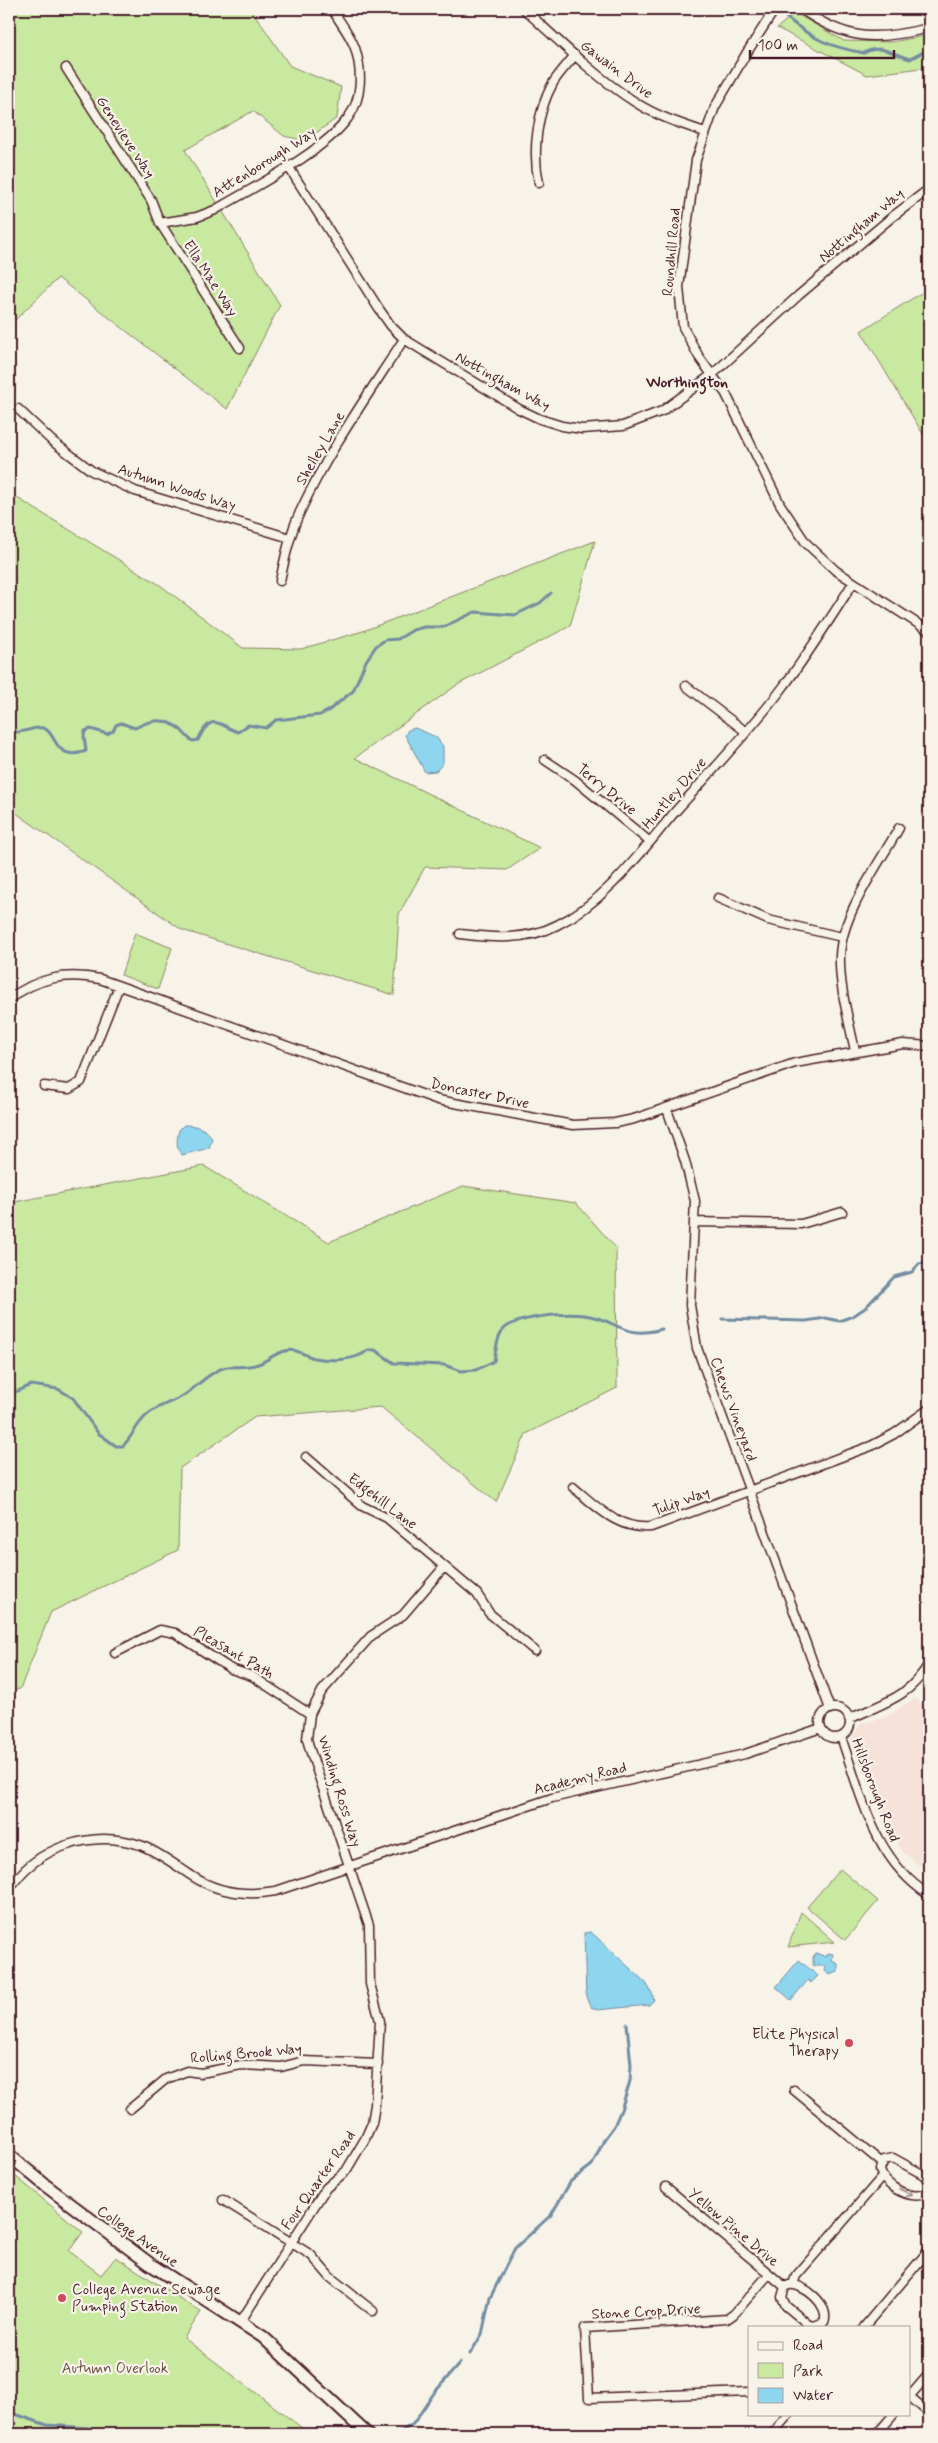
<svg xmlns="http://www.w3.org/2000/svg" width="938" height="2443" viewBox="0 0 938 2443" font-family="Mynerve,sans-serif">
<rect width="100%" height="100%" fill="#f7f3e8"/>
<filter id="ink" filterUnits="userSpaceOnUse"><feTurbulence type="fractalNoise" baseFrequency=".02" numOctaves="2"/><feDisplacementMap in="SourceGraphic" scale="10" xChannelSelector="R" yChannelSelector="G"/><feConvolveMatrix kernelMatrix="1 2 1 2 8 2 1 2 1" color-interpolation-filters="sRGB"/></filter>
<g filter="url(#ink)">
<path fill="#f6e2d8" d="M 916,1698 L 929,1711 L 929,1873 L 904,1853 L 886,1827 L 852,1738 L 861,1723 L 884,1718 Z"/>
<path fill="#c9e8a0" stroke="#8a8466" d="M 9,9 L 251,9 L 290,66 L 341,87 L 337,118 L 305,141 L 284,136 L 253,111 L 185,150 L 280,305 L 227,409 L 58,278 L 9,326 Z
M 795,13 L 844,41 L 892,42 L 929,35 L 929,67 L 867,75 L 777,28 Z
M 929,288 L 929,444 L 861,331 Z
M 9,493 L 160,585 L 243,648 L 301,649 L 363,631 L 595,541 L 570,626 L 457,685 L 355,758 L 540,848 L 507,870 L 425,867 L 399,914 L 394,995 L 182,930 L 9,808 Z
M 135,933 L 172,948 L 158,989 L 121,975 Z
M 204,1166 L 329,1242 L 463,1186 L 576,1203 L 616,1248 L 617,1388 L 526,1434 L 496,1502 L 381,1407 L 255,1417 L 180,1468 L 178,1550 L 51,1612 L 20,1689 L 9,1691 L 9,1203 Z
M 840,1869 L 878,1901 L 845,1940 L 807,1907 Z
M 801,1912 L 835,1942 L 788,1947 Z
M 9,2171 L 83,2232 L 69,2251 L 101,2275 L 116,2257 L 201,2312 L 184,2338 L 310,2434 L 9,2434 Z"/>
<path fill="#8ed5ef" stroke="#738ca1" d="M 415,728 L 436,737 L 443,746 L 443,763 L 436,771 L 425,772 L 405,735 L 408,730 Z
M 184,1125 C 195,1125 208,1128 212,1139 L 209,1148 L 182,1155 C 175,1148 177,1139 179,1130 Z
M 591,1932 L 646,1983 L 652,1993 L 654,2000 L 649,2005 L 597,2010 L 591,2007 L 586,1997 L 584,1933 Z
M 816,1953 L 826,1957 L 828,1953 L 833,1954 L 832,1961 L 838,1964 L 838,1972 L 829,1975 L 825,1971 L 825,1966 L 813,1966 L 813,1957 Z
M 799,1960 L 818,1976 L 811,1983 L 808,1980 L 791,2000 L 776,1987 Z"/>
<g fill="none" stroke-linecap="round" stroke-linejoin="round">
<path stroke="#738ca1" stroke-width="3" d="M 786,17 C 812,39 830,47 864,53 C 880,43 894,55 910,59 L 929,49
M 9,729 C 18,737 32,726 43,728 C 57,731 53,763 86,751 L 84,736 L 85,731 L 91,729 L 107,734 L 113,731 L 116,725 L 121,723 L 135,728 C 152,719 165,717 181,730 C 185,734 188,739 193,741 L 198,740 C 212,711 218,725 238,732 L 248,725 L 266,728 L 276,720 L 320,715 L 328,711 L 353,691 L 366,661 L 376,646 L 385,640 L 398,639 L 413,630 L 424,627 L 443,627 L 475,612 L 515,615 L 540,603 L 551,593
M 722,1319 L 806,1321 L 826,1318 L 839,1321 L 853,1316 L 865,1308 L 894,1277 L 912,1272 L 919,1264 L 929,1262
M 9,1395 L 31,1385 L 58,1389 L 73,1398 L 98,1433 L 116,1446 L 123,1446 C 132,1437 136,1425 146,1416 C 157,1405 173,1403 186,1394 C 198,1385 212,1370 227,1367 C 238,1366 247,1368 258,1364 C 267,1361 275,1353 285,1351 C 296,1348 303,1355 314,1358 C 329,1361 357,1361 368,1350 L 375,1350 L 394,1363 L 444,1365 L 461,1371 L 476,1370 L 494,1361 C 496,1351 496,1340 502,1331 C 514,1316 566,1313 584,1315 C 618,1319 621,1340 662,1329
M 470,2354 L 482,2334 L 490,2298 L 515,2248 L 551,2215 L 571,2181 L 592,2165 L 605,2138 L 614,2126 L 621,2110 L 630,2081 L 631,2065 L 627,2024
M 9,2412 L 47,2425 L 88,2428 L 105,2434
M 397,2434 L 413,2424 L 434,2393 L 460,2363"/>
<g stroke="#4a1f2b" stroke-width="11">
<path id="street" d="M 524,9 C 559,41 594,76 635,102 C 656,116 681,124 705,132
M 775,9 L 746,54 L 715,107 L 696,160 L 679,287 L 683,327 L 699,357 L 726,394 L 780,504 L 806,543 L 835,570 L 929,631
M 801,9 C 847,41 875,41 929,28
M 66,68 L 151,200 L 160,223 L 240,348
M 288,166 L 379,309 L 391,326 L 404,339 L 519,409 L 540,419 L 562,426 L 582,429 L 623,426 L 662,411 L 713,374 L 799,295 L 892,217 L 929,189
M 539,183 C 532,151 537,112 553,83 C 559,73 568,64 575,55
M 160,223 L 197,217 L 215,210 C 252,188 324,152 348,118 C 363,98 362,70 355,48 C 350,34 339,21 332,9
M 18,409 L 52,441 L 92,471 L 135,491 L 290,538
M 280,581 C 285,557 290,534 300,512 C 328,451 368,395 404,339
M 686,686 L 745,731
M 545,760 L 575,780 L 650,842
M 718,898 L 768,920 L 842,937
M 460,934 C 493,938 526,941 557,925 C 605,902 640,853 674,813 C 710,773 748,733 781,690 C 807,656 830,619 853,583
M 9,999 C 38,978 65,972 100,979 L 438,1100 L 573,1125 L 615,1123 L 634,1119 L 795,1063 L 903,1044 L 929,1046
M 855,1051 C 849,1021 839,987 840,956 C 841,915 879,864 899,828
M 44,1086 L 69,1089 L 81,1082 L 119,986
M 667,1109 L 685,1161 L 695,1201 L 690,1305 L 697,1348 L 830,1709
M 695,1222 L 801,1224 L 842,1212
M 306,1457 L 362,1506 L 387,1518 L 477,1594 L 489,1613 L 535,1651
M 573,1487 C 597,1507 618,1530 651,1527 L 871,1446 L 894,1434 L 929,1409
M 115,1653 L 160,1630 L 175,1633 L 231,1669 L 252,1676 L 310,1714
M820 1723a15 15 0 1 1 30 0a15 15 0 1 1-30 0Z
M 849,1719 C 885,1702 907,1699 929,1664
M 841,1737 C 861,1794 874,1860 929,1895
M 9,1890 C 35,1847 92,1829 140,1845 C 159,1852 175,1865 192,1876 C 218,1893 247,1896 276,1891 L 552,1798 L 745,1754 L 821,1728
M 794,2090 L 882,2163
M 130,2109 L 166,2079 L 187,2071 L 201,2073 L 241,2065 L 281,2067 L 304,2061 L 378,2064
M 929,2182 L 924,2175 L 893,2158 L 884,2160 L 880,2169 C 882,2186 915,2204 929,2191
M 666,2187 L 785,2287
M 223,2200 L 311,2255 L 330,2277 L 373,2311
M 793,2284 L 796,2276 L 882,2177
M 789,2285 C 804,2283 831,2306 824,2322 L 814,2326 L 809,2325 L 786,2306 L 782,2297 L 785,2287 Z
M 241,2321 L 326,2188 L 346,2171 L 365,2139 L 372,2123 L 375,2105 L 380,2021 L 370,1984 L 369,1925 L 310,1750 L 307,1739 L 310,1714 L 322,1691 L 371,1636 L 403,1615 L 444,1567
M 864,2327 L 929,2250
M 749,2392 L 589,2398 L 585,2328 L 727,2319 L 734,2314 L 769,2274
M 909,2396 L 929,2413
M 909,2397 L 929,2374
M 772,2434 L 789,2414
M 877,2434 L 894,2414"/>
</g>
<g stroke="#4a1f2b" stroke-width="15">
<path id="secondary" d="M 9,2155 L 45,2185 L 150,2264 L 263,2337 L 367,2434"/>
</g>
<use href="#street" stroke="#f7f3e8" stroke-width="8"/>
<use href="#secondary" stroke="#f7f3e8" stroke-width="11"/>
</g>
<defs><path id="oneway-shaft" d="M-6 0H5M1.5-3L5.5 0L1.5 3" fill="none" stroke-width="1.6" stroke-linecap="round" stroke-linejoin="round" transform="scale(1.25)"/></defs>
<use stroke="#a0898a" href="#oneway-shaft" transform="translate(906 2192) rotate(27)"/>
</g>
<g fill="#d1495b" stroke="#f7f3e8" stroke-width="2">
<circle cx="849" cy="2043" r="5"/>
<circle cx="62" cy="2298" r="5"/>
</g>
<g text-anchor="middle" stroke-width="4.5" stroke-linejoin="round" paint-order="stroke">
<g font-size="15" fill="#4a1f2b" stroke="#f7f3e8">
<text transform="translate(617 69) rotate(37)" y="5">Gawain Drive</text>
<text transform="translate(126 137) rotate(57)" y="5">Genevieve Way</text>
<text transform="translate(264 162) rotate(-32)" y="5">Attenborough Way</text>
<text transform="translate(861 225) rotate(-40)" y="5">Nottingham Way</text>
<text transform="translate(671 252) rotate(-85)" y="5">Roundhill Road</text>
<text transform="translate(211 278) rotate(57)" y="5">Ella Mae Way</text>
<text transform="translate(503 381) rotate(29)" y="5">Nottingham Way</text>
<text transform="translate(320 448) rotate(-60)" y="5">Shelley Lane</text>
<text transform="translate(177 487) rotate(18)" y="5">Autumn Woods Way</text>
<text transform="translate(607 789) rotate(39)" y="5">Terry Drive</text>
<text transform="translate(674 793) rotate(-49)" y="5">Huntley Drive</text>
<text transform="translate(480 1093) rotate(12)" y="5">Doncaster Drive</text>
<text transform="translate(734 1409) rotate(70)" y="5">Chews Vineyard</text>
<text transform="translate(383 1501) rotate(37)" y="5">Edgehill Lane</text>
<text transform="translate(681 1501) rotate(-20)" y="5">Tulip Way</text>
<text transform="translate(234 1652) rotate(30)" y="5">Pleasant Path</text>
<text transform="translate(580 1778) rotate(-14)" y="5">Academy Road</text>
<text transform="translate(876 1790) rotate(69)" y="5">Hillsborough Road</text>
<text transform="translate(340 1791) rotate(73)" y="5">Winding Ross Way</text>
<text transform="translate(246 2053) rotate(-5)" y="5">Rolling Brook Way</text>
<text transform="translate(318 2180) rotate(-55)" y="5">Four Quarter Road</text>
<text transform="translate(734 2227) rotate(40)" y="5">Yellow Pine Drive</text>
<text transform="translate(138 2236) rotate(35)" y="5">College Avenue</text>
<text transform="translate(646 2311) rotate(-3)" y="5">Stone Crop Drive</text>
</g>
<g font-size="15" fill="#4a1f2b" stroke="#f7f3e8" text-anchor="end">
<text x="839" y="2039">Elite Physical<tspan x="839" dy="17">Therapy</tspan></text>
<text x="72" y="2294" text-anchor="start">College Avenue Sewage<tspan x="72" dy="17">Pumping Station</tspan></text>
</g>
<g font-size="15" fill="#6a5148" stroke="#f7f3e8">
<text x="115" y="2373">Autumn Overlook</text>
</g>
<g font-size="16" font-weight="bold" fill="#4a1f2b" stroke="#f7f3e8">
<text x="687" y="387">Worthington</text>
</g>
</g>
<rect width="938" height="2443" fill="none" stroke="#f7f3e8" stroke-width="30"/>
<rect x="15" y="15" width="908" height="2413" fill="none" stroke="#4a1f2b" stroke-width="2" filter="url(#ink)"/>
<rect x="748" y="2326" width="162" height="90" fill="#f7f3e8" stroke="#b29e9c"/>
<rect x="758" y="2342" width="25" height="8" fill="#f7f3e8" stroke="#b29e9c"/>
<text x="793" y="2350" font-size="15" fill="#4a1f2b">Road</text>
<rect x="758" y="2363" width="25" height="15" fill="#c9e8a0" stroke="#b29e9c"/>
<text x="793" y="2376" font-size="15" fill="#4a1f2b">Park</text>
<rect x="758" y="2388" width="25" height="15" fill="#8ed5ef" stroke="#b29e9c"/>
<text x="793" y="2400" font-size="15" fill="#4a1f2b">Water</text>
<path d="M750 50v8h144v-8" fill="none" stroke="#4a1f2b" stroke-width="2.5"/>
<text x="758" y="50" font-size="15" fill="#4a1f2b" stroke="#f7f3e8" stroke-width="4" paint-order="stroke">100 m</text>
</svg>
